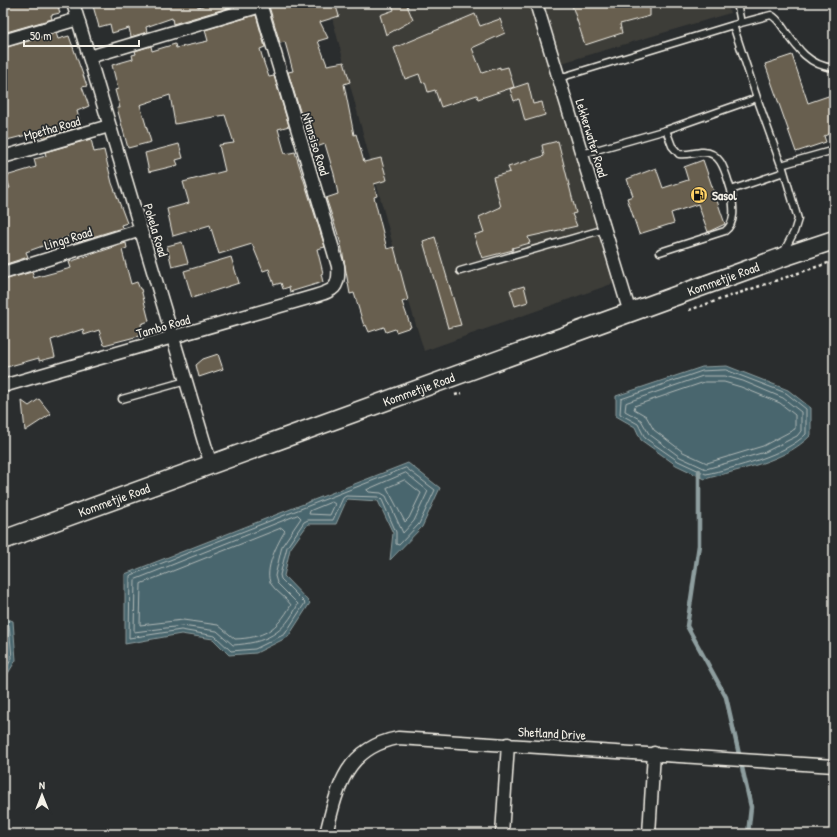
<svg xmlns="http://www.w3.org/2000/svg" width="837" height="837" viewBox="0 0 837 837" font-family="'Patrick Hand',sans-serif">
<rect width="100%" height="100%" fill="#2a2d2e"/>
<filter id="ink" filterUnits="userSpaceOnUse"><feTurbulence type="fractalNoise" baseFrequency=".025" numOctaves="2"/><feDisplacementMap in="SourceGraphic" scale="8" xChannelSelector="R" yChannelSelector="G"/><feConvolveMatrix kernelMatrix="1 2 1 2 8 2 1 2 1" color-interpolation-filters="sRGB"/></filter>
<g filter="url(#ink)">
<path fill="#3c3c38" d="M 328,3 L 727,3 L 730,13 L 555,65 L 620,281 L 424,351 L 402,279 Z"/>
<path fill="#4a666e" stroke="#8e9e9f" d="M 727,366 L 788,390 L 811,408 L 811,435 C 785,462 740,469 705,479 L 676,465 L 641,440 L 635,427 L 616,416 L 616,396 L 702,367 Z
M 408,463 L 440,488 L 422,527 L 390,560 L 393,533 L 378,501 L 347,499 L 336,524 L 308,524 L 290,549 L 284,576 L 310,603 L 288,637 L 256,653 L 229,655 L 213,639 L 181,634 L 125,644 L 125,574 Z
M 3,617 L 13,621 L 16,660 L 4,680 Z"/>
<g fill="none" stroke-linecap="round" stroke-linejoin="round">
<path stroke="#b0b9b7" stroke-width="1" d="M 726,370 L 786,393 L 806,409 L 806,434 C 786,455 734,468 706,474 L 678,461 L 645,438 L 638,424 L 620,414 L 621,399 L 702,371 Z
M 703,376 L 725,376 L 743,381 L 783,398 L 801,412 L 801,431 L 797,436 L 765,452 L 706,469 L 680,457 L 649,434 L 641,420 L 625,411 L 626,403 Z
M 705,382 L 724,382 L 741,387 L 780,403 L 795,415 L 795,429 L 763,446 L 707,463 L 683,452 L 654,430 L 646,416 L 634,409 L 635,406 Z
M 406,468 L 435,490 L 419,524 L 399,545 L 396,544 L 396,532 L 382,500 L 379,497 L 346,496 L 343,498 L 333,520 L 308,520 L 304,522 L 287,547 L 280,575 L 281,579 L 305,603 L 285,634 L 255,649 L 231,651 L 215,636 L 181,630 L 129,638 L 130,576 Z
M 406,473 L 428,491 L 414,521 L 403,533 L 386,496 L 381,493 L 369,492 L 367,490 Z
M 405,480 L 421,493 L 409,518 L 405,522 L 387,488 Z
M 332,502 L 335,504 L 330,515 L 309,514 L 310,511 Z
M 298,515 L 301,518 L 282,546 L 275,576 L 277,583 L 298,604 C 284,634 265,643 233,645 L 217,631 L 182,626 L 134,632 L 135,580 Z
M 282,528 L 285,531 C 278,542 263,571 271,584 C 276,592 286,597 291,605 C 277,630 263,638 235,639 L 218,625 L 183,620 L 140,625 L 141,584 Z
M 3,621 L 9,625 L 12,658 L 3,674"/>
<path stroke="#8e9e9f" stroke-width="4.5" d="M 699,471 L 699,545 L 687,626 L 726,697 L 751,807 L 748,834"/>
</g>
<path fill="#675f4f" stroke="#f4f1e8" d="M 3,3 L 57,3 L 60,13 L 51,15 L 52,19 L 3,33 Z
M 105,3 L 197,3 L 198,7 L 215,3 L 245,3 L 173,24 L 172,18 L 146,27 L 147,32 L 131,37 L 129,28 L 112,33 L 110,24 L 99,27 L 93,6 Z
M 268,3 L 335,3 L 339,16 L 320,22 L 328,38 L 318,41 L 327,65 L 344,62 L 350,82 L 344,84 L 354,135 L 356,134 L 364,162 L 381,158 L 387,180 L 374,184 L 377,196 L 374,197 L 387,249 L 394,247 L 408,300 L 402,302 L 411,327 L 396,332 L 395,329 L 386,332 L 384,327 L 369,332 L 366,325 L 364,326 L 354,293 L 350,294 L 341,244 L 326,198 L 338,194 L 334,174 L 325,144 L 314,148 L 306,120 L 303,121 L 288,72 L 293,71 L 285,42 L 280,43 Z
M 391,3 L 406,3 L 413,20 L 386,35 L 380,15 L 394,10 Z
M 579,3 L 650,3 L 650,16 L 620,24 L 622,33 L 585,45 L 572,5 Z
M 475,14 L 480,26 L 500,19 L 505,33 L 472,48 L 482,73 L 500,67 L 500,69 L 508,67 L 514,87 L 478,99 L 477,95 L 441,107 L 435,90 L 428,92 L 425,82 L 422,83 L 419,74 L 405,79 L 394,48 Z
M 256,15 L 265,47 L 260,49 L 264,63 L 269,77 L 274,76 L 289,126 L 278,129 L 285,154 L 295,152 L 325,247 L 317,249 L 323,273 L 321,274 L 323,282 L 290,292 L 289,287 L 283,289 L 281,283 L 274,285 L 269,269 L 263,271 L 252,244 L 219,254 L 210,225 L 173,236 L 167,209 L 189,203 L 183,182 L 225,171 L 219,145 L 234,143 L 225,115 L 175,124 L 170,95 L 140,105 L 151,142 L 128,148 L 117,108 L 120,108 L 115,90 L 118,89 L 112,65 L 133,59 L 132,55 L 136,54 L 135,51 L 151,46 L 152,51 L 175,44 L 176,48 L 208,41 L 205,30 Z
M 56,33 L 58,39 L 69,36 L 87,86 L 82,87 L 89,106 L 77,111 L 81,126 L 43,138 L 42,131 L 3,141 L 3,48 Z
M 792,55 L 808,103 L 834,94 L 834,132 L 824,136 L 826,142 L 796,152 L 765,64 Z
M 528,83 L 533,104 L 542,102 L 545,115 L 525,121 L 519,99 L 514,101 L 510,89 Z
M 91,139 L 94,152 L 104,150 L 112,183 L 127,223 L 121,225 L 122,228 L 76,242 L 74,235 L 48,244 L 26,252 L 28,257 L 3,265 L 3,189 L 10,188 L 6,176 L 36,167 L 34,159 L 46,156 L 45,152 Z
M 558,141 L 576,213 L 572,214 L 577,226 L 528,237 L 530,243 L 512,248 L 513,250 L 482,258 L 474,235 L 484,232 L 479,217 L 501,207 L 493,177 L 510,172 L 508,167 L 544,156 L 542,145 Z
M 179,144 L 183,158 L 176,160 L 178,165 L 149,172 L 145,153 Z
M 703,160 L 725,224 L 708,232 L 698,204 L 671,213 L 674,223 L 639,234 L 627,198 L 633,196 L 627,179 L 656,168 L 663,188 L 688,180 L 684,167 Z
M 435,237 L 461,325 L 448,328 L 423,241 Z
M 182,242 L 188,263 L 172,267 L 167,246 Z
M 126,243 L 127,248 L 122,250 L 131,284 L 137,282 L 140,289 L 141,289 L 149,321 L 141,324 L 143,335 L 104,345 L 99,330 L 84,335 L 83,329 L 51,340 L 55,357 L 39,361 L 39,358 L 3,368 L 3,280 L 32,272 L 34,278 L 71,268 L 69,262 Z
M 231,257 L 239,283 L 192,298 L 184,271 Z
M 524,286 L 528,302 L 515,306 L 510,290 Z
M 218,354 L 223,369 L 199,377 L 196,365 L 203,359 Z
M 39,399 L 51,414 L 25,431 L 22,401 L 29,406 Z"/>
<g fill="none" stroke-linecap="round" stroke-linejoin="round">
<g stroke="#f4f1e8" stroke-width="9">
<path id="service" d="M 737,3 L 741,23
M 733,25 L 771,15 C 777,18 780,23 784,29 C 797,48 809,66 834,68
M 559,78 L 733,25 L 757,98 L 781,165 L 834,150
M 666,130 L 672,146 L 679,154 C 686,155 693,153 701,152 C 722,150 726,175 731,190 L 784,172
M 582,154 L 666,130 L 757,98
M 783,168 L 798,219 L 794,232 L 783,253
M 660,252 L 725,231 C 737,222 733,204 731,190
M 460,271 L 605,229
M 122,399 L 186,381"/>
</g>
<g stroke="#f4f1e8" stroke-width="15">
<path id="minor" d="M 73,3 L 211,465
M 536,3 L 630,313
M 3,41 L 78,19
M 89,57 L 261,6
M 3,157 L 109,126
M 3,273 L 141,230
M 3,386 L 315,296 C 333,291 340,288 338,266 L 260,3
M 326,834 C 337,789 345,748 398,738 L 834,766
M 502,834 L 508,744
M 649,834 L 654,753"/>
</g>
<g stroke="#f4f1e8" stroke-width="21">
<g id="secondary">
<path id="s1" d="M 3,540 L 780,258 L 834,240"/>
</g>
</g>
<path stroke="#f4f1e8" stroke-width="2.5" stroke-dasharray="3 3" stroke-linecap="butt" d="M 689,310 L 834,261
M 455,395 L 462,393"/>
<use href="#service" stroke="#2a2d2e" stroke-width="6"/>
<use href="#minor" stroke="#2a2d2e" stroke-width="12"/>
<use href="#secondary" stroke="#2a2d2e" stroke-width="18"/>
</g>
</g>
<defs>
<g id="fuel-disc" transform="scale(0.9)"><circle r="9.5" fill="#ffd166" stroke="#2a2d2e"/><path d="M-5.5-6h7V0h2V4h1.3V-2.5L3-4.5l.8-.8L6-3V5H2.5V1h-1V6h-7ZM-4.2-4.7v3.2H.2V-4.7Z" fill="#111"/></g>
</defs>
<g fill-rule="evenodd">
<use href="#fuel-disc" x="699" y="195"/>
</g>
<g text-anchor="middle" stroke-width="3.5" stroke-linejoin="round" paint-order="stroke">
<g font-size="13" fill="#f4f1e8" stroke="#2a2d2e">
<text transform="translate(52 128) rotate(-16)" y="5">Mpetha Road</text>
<text transform="translate(592 138) rotate(73)" y="5">Lekkerwater Road</text>
<text transform="translate(316 144) rotate(73)" y="5">Ntansiso Road</text>
<text transform="translate(156 230) rotate(73)" y="5">Pokela Road</text>
<text transform="translate(68 238) rotate(-17)" y="5">Linga Road</text>
<text dy="5" stroke="none"><textPath href="#s1" startOffset="766">Kommetjie Road</textPath></text>
<text transform="translate(163 326) rotate(-16)" y="5">Tambo Road</text>
<text dy="5" stroke="none"><textPath href="#s1" startOffset="442">Kommetjie Road</textPath></text>
<text dy="5" stroke="none"><textPath href="#s1" startOffset="118">Kommetjie Road</textPath></text>
<text transform="translate(552 733) rotate(3)" y="5">Shetland Drive</text>
</g>
<g font-size="13" font-weight="bold" fill="#f4f1e8" stroke="#2a2d2e" text-anchor="start">
<text x="712" y="200">Sasol</text>
</g>
</g>
<rect width="837" height="837" fill="none" stroke="#2a2d2e" stroke-width="16"/>
<rect x="8" y="8" width="821" height="821" fill="none" stroke="#f4f1e8" stroke-width="1.5" filter="url(#ink)"/>
<g transform="translate(42 795)" stroke="#2a2d2e" stroke-width="3" paint-order="stroke">
<path d="M0-3L7 15L0 10L-7 15Z" fill="#f4f1e8"/>
<text y="-6" font-size="11" font-weight="bold" text-anchor="middle" fill="#f4f1e8">N</text>
</g>
<path d="M24 40v6h115v-6" fill="none" stroke="#f4f1e8" stroke-width="2"/>
<text x="30" y="40" font-size="12" fill="#f4f1e8" stroke="#2a2d2e" stroke-width="3" paint-order="stroke">50 m</text>
</svg>
